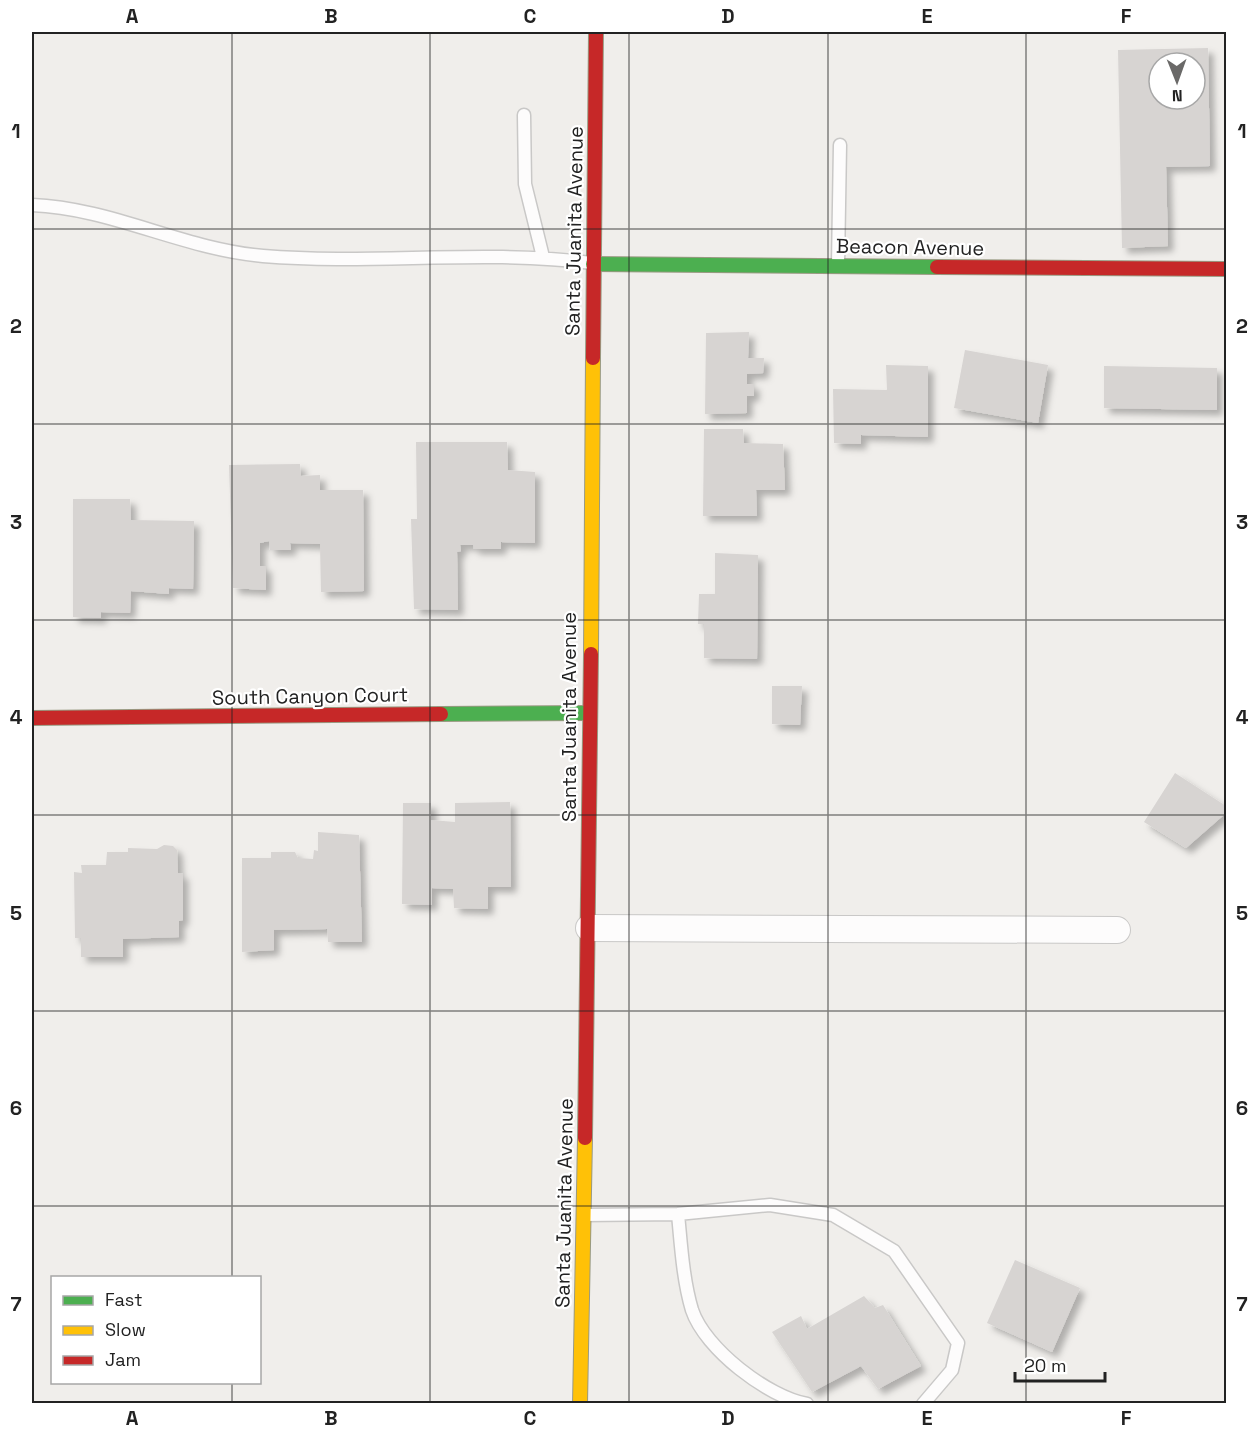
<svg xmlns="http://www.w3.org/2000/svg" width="1258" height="1435" viewBox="0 0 1258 1435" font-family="'Space Grotesk',sans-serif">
<defs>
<filter id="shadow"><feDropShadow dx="5.5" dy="5.5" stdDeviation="3" flood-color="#0004"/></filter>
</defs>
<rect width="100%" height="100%" fill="#f0eeeb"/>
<path fill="#d7d4d2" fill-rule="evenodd" filter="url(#shadow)" d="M 1208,48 L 1210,166 L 1166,167 L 1168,246 L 1122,248 L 1118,50 ZM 1159,63 L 1195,63 L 1195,99 L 1159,99 Z
M 749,332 L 748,358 L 764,358 L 763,373 L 747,374 L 747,384 L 754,384 L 754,396 L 747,396 L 747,413 L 705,414 L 706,333 Z
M 965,350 L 1048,365 L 1038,423 L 954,408 Z
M 886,365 L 928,366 L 928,437 L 861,435 L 861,444 L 834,443 L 833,389 L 887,390 Z
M 1104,366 L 1217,368 L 1217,410 L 1104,408 Z
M 704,429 L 743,429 L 744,443 L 783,444 L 785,490 L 756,490 L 757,516 L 703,516 Z
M 416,442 L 507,442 L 508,470 L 535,472 L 535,543 L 501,542 L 501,549 L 474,549 L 473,545 L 460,545 L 461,551 L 457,552 L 458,610 L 414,609 L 411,519 L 417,519 Z
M 300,464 L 301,476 L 320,475 L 320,490 L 363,490 L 364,591 L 321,592 L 320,544 L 290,543 L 291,550 L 270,550 L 269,541 L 260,543 L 260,566 L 266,566 L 266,590 L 233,588 L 229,465 Z
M 73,499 L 130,499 L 131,520 L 194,521 L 193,589 L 169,588 L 169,594 L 131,591 L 130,613 L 101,612 L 101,618 L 73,617 Z
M 715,553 L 758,555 L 757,659 L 704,658 L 704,624 L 698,624 L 699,594 L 715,594 Z
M 772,686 L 802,686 L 800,725 L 772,724 Z
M 1175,773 L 1226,806 L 1226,813 L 1186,848 L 1144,822 Z
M 510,802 L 511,887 L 488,887 L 488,909 L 454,908 L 453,889 L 432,888 L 432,905 L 402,904 L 403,803 L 431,803 L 431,820 L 455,822 L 455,803 Z
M 318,832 L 359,835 L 362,942 L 328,942 L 327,929 L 274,930 L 274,950 L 242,952 L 242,858 L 271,858 L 271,852 L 295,852 L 298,858 L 313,859 L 314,850 L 318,851 Z
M 164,845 L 173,846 L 177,850 L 178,873 L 183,874 L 183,920 L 179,921 L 179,937 L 123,939 L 123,957 L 81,957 L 81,938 L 75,938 L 74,872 L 82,873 L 81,865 L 106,865 L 107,852 L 128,852 L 128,848 L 157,849 Z
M 1225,864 L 1226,864 L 1226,880 L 1224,880 Z
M 1015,1260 L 1080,1288 L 1052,1352 L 987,1323 Z
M 864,1296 L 875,1308 L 883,1305 L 921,1366 L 878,1389 L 861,1366 L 812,1392 L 772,1332 L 801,1316 L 807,1329 Z"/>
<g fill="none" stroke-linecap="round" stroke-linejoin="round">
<g stroke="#c9c8c7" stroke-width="15">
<path id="lane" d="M 524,115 L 525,184 L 543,257
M 32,205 C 111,208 183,249 263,256 C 372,265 483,249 592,263
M 838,265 L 840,145
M 678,1214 L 770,1205 L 833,1215 L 894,1251 L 958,1343 L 952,1370 L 923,1404
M 584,1215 L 678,1214 C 681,1245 683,1280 692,1310 C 705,1349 768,1397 807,1404"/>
</g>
<g stroke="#c9c8c7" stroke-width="28">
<path id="street" d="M 589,928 L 1117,930"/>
</g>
<g stroke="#999a82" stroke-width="16">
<path id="fast" d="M 593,264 L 937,267
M 441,714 L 588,713"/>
</g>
<g stroke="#999a82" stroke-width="16">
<path id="slow" d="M 591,654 L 593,358
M 580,1404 L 585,1138"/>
</g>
<g stroke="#999a82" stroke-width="16">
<path id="jam" d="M 937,267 L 1226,269
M 593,358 L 596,32
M 32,718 L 441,714
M 585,1138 L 591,654"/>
</g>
<use href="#lane" stroke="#fdfcfc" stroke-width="12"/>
<use href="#street" stroke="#fdfcfc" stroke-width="26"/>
<use href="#fast" stroke="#4caf50" stroke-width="14"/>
<use href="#slow" stroke="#ffc107" stroke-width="14"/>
<use href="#jam" stroke="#c62828" stroke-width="14"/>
</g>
<path fill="none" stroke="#222" stroke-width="1.5" stroke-opacity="0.55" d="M 232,32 L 232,1278M 430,32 L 430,1404M 629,32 L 629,1404M 828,32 L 828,1404M 1026,32 L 1026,1404M 32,229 L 1226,229M 32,424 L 1226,424M 32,620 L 1226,620M 32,815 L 1226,815M 32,1011 L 1226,1011M 32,1206 L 1226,1206M 232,1382 L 232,1404"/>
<g text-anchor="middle" stroke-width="4.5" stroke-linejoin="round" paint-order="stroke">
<g font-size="20" fill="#222" stroke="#fff">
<text transform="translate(574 231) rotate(-89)" y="7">Santa Juanita Avenue</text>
<text transform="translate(910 247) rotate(1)" y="7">Beacon Avenue</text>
<text transform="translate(310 696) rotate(-1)" y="7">South Canyon Court</text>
<text transform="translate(569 717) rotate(-90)" y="7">Santa Juanita Avenue</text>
<text transform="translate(564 1203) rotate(-89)" y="7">Santa Juanita Avenue</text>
</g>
</g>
<rect width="1258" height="1435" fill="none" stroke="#ffffff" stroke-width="66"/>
<rect x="51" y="1276" width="210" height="108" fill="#ffffff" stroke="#a7a7a7" stroke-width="1.5"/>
<rect x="63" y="1296" width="30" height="9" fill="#4caf50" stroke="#a7a7a7" stroke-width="1.5"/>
<text x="105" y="1306" font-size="18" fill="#222222">Fast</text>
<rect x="63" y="1326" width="30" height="9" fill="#ffc107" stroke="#a7a7a7" stroke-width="1.5"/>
<text x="105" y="1336" font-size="18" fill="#222222">Slow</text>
<rect x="63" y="1356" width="30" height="9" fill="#c62828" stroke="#a7a7a7" stroke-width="1.5"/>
<text x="105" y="1366" font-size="18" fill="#222222">Jam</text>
<g transform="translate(1177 81) rotate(179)"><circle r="28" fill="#ffffff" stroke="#a7a7a7" stroke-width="1.5"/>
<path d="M0-4.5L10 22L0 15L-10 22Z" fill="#6a6968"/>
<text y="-9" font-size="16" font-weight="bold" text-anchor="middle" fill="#222222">N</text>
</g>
<path d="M1015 1372v9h90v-9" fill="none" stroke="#222222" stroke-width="3"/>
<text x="1024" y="1372" font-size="18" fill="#222222" stroke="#ffffff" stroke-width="4.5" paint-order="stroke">20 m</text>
<rect x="33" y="33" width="1192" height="1369" fill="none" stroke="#222" stroke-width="2"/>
<g font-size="20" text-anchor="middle" font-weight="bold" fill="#222">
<text x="132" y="23">A</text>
<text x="331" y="23">B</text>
<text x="530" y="23">C</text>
<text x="728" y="23">D</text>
<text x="927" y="23">E</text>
<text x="1126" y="23">F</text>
<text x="16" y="138">1</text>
<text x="1242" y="138">1</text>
<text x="16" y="333">2</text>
<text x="1242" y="333">2</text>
<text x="16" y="529">3</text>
<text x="1242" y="529">3</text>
<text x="16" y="724">4</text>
<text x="1242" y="724">4</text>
<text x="16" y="920">5</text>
<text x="1242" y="920">5</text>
<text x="16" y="1115">6</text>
<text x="1242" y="1115">6</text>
<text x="16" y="1311">7</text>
<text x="1242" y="1311">7</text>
<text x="132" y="1425">A</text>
<text x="331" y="1425">B</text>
<text x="530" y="1425">C</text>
<text x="728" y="1425">D</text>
<text x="927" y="1425">E</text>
<text x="1126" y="1425">F</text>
</g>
</svg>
